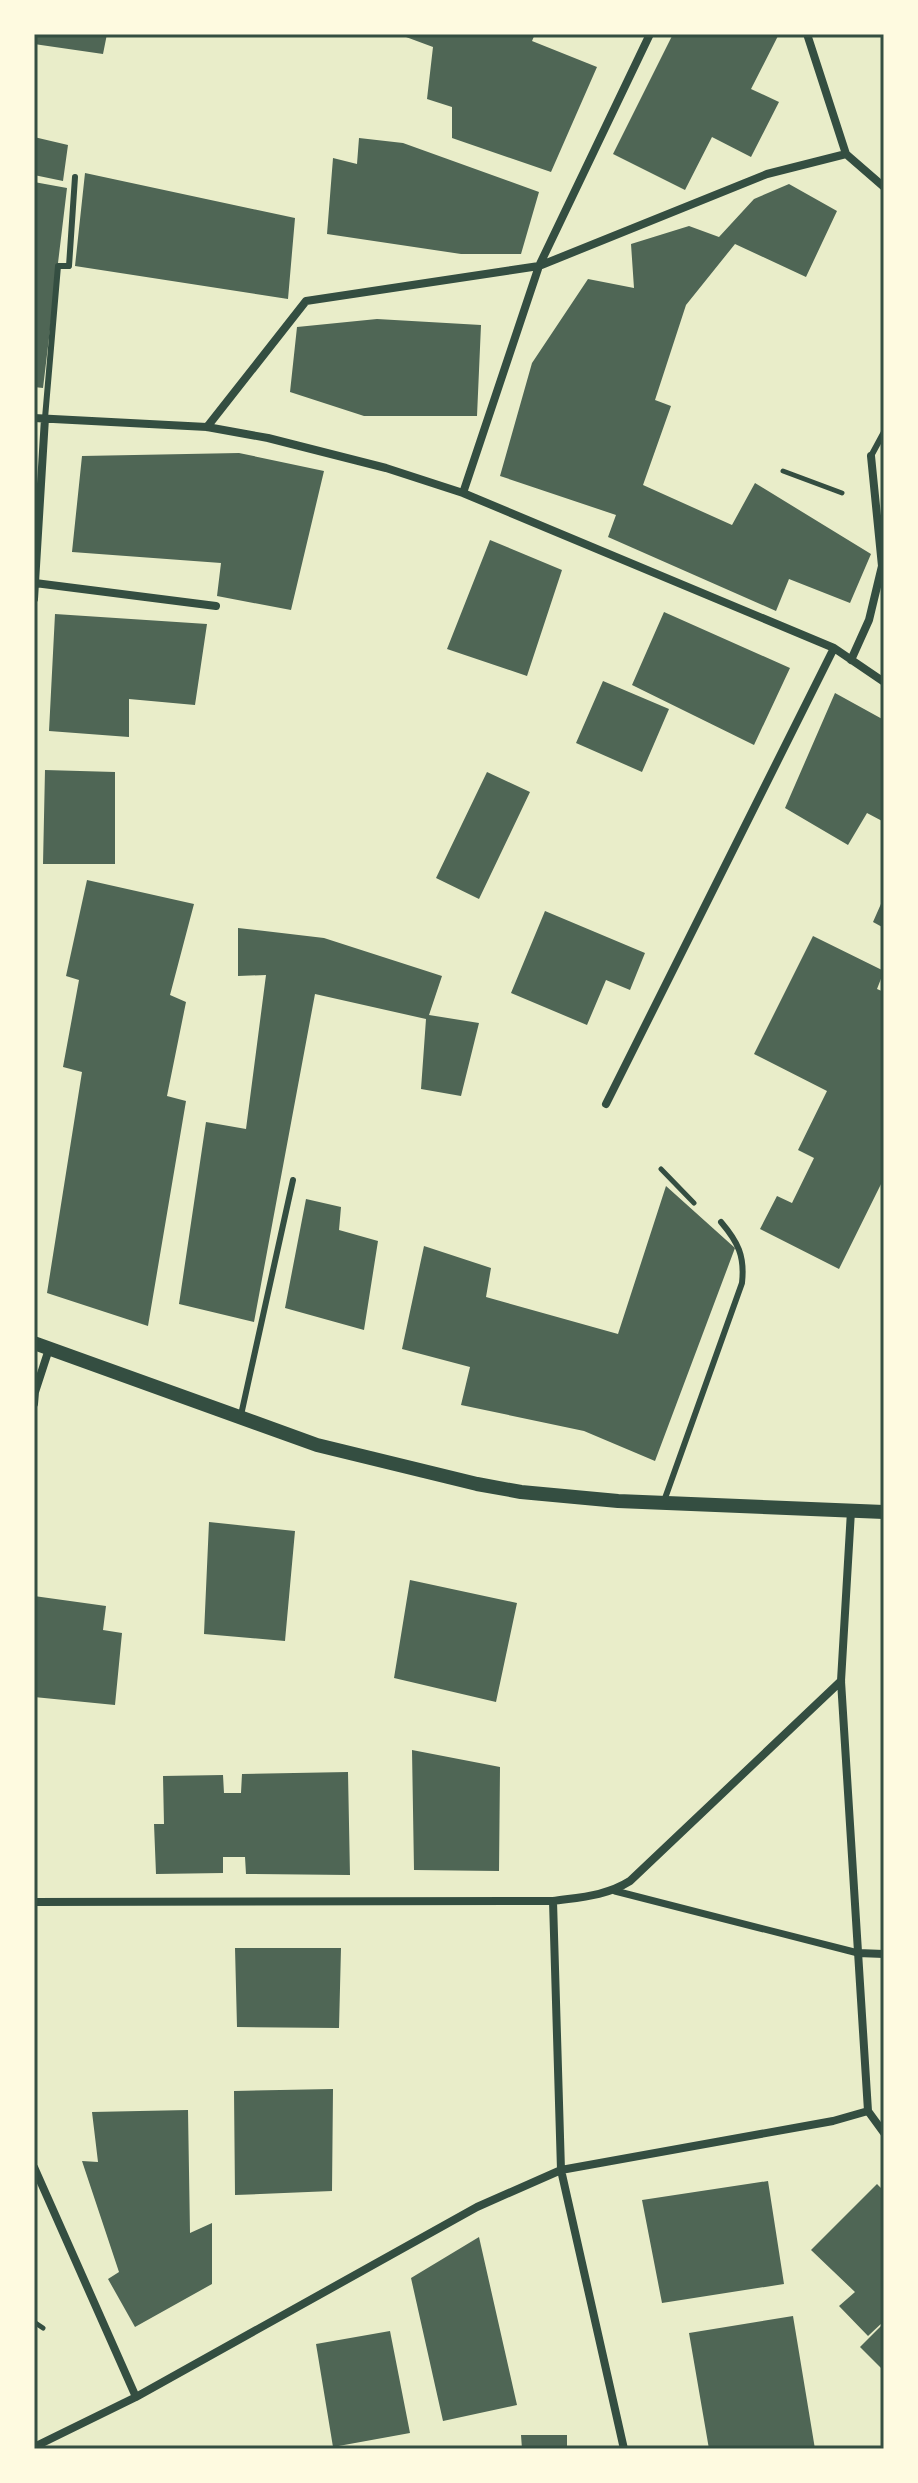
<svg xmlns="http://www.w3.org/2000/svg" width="918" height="2483" viewBox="0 0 918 2483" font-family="'PT Sans Narrow',sans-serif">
<rect width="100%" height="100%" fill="#e9edc9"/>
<path fill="#4f6655" d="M 34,34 L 107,34 L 103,54 L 34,44 Z
M 406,34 L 535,34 L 532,41 L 597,67 L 551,172 L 452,138 L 452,107 L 427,99 L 433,47 L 406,37 Z
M 673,34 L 779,34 L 751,89 L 779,102 L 751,157 L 712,137 L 685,190 L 613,154 Z
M 34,137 L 68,145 L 63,181 L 34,175 Z
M 359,138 L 403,143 L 539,192 L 521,254 L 461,254 L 327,234 L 333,158 L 357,164 Z
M 85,173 L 295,218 L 288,299 L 75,266 Z
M 34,182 L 67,188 L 43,388 L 34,387 Z
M 789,184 L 837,211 L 806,277 L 735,244 L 686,305 L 655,400 L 671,406 L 643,485 L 732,525 L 755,483 L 871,554 L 850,603 L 789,579 L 776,611 L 608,537 L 616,515 L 500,476 L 532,363 L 588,279 L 634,288 L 631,244 L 689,226 L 719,237 L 754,199 Z
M 377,319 L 481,325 L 477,416 L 364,416 L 290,392 L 297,327 Z
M 239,453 L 324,471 L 291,610 L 217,596 L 221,563 L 72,552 L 82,456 Z
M 490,540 L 562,570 L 527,676 L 447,649 Z
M 664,612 L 790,668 L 754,745 L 632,685 Z
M 55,614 L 207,624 L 195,705 L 129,699 L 129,737 L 49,731 Z
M 603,681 L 669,709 L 642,772 L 576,743 Z
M 835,693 L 884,720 L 884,822 L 867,813 L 848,845 L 785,808 Z
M 45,770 L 115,772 L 115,864 L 43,864 Z
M 487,772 L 530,792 L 479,899 L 436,878 Z
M 87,880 L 194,904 L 170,995 L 186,1002 L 167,1096 L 186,1101 L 148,1326 L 47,1293 L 82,1072 L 63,1067 L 79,980 L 66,976 Z
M 884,897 L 884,928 L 873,922 Z
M 545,911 L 645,953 L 630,990 L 606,980 L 587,1025 L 511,993 Z
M 238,928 L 324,938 L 442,976 L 429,1015 L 479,1023 L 461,1096 L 421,1089 L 426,1019 L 315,994 L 254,1322 L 179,1304 L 206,1122 L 246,1129 L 266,975 L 238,976 Z
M 813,936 L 884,971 L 877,989 L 884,992 L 884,1178 L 839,1269 L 760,1229 L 777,1196 L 792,1203 L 814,1158 L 798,1150 L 827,1091 L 754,1054 Z
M 666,1186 L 735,1248 L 655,1461 L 584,1431 L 461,1405 L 470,1367 L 402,1349 L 424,1246 L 491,1268 L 486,1297 L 618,1334 Z
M 306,1199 L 341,1207 L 339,1230 L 378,1241 L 364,1330 L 285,1308 Z
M 209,1522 L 295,1531 L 285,1641 L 204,1634 Z
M 410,1580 L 517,1603 L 496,1702 L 394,1678 Z
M 34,1596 L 106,1606 L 103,1630 L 122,1633 L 115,1705 L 34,1697 Z
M 412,1750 L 500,1767 L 499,1871 L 414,1870 Z
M 348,1772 L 350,1875 L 246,1874 L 245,1857 L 223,1857 L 223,1873 L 156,1874 L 154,1824 L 164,1824 L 163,1776 L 223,1775 L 224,1793 L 241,1793 L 242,1774 Z
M 235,1948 L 341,1948 L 339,2028 L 237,2027 Z
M 333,2089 L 332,2191 L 235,2195 L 234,2091 Z
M 188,2110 L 190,2233 L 212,2223 L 212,2284 L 135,2327 L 108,2279 L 119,2272 L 82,2161 L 98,2162 L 92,2112 Z
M 768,2181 L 784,2284 L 662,2303 L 642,2200 Z
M 877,2184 L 884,2191 L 884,2321 L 868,2336 L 839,2306 L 855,2292 L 811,2250 Z
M 479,2237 L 517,2405 L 443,2421 L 411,2278 Z
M 793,2316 L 815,2449 L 709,2449 L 689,2333 Z
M 884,2323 L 884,2371 L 860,2347 Z
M 390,2331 L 410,2433 L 333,2447 L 316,2344 Z
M 521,2435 L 567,2435 L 567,2449 L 522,2449 Z"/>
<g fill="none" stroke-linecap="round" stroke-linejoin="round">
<path stroke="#344e41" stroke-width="5" d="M 783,471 L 842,493
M 661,1169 L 694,1203
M 34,2322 L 43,2328"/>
<path stroke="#344e41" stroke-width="6" d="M 45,418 L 58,266 L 69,266 L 75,177
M 871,456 L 884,432
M 241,1415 L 293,1180
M 664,1501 L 742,1283 C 745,1256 738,1242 721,1222"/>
<path stroke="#344e41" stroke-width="7" d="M 615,1891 L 858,1953"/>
<path stroke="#344e41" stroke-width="8" d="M 807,34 L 846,154 L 884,187
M 34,418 L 207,427 L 268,438 L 386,468 L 463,493 L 834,648 L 884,682
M 207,427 L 306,301 L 539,266 L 767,174 L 846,154
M 463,493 L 539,266 L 650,34
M 35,583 L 216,606
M 34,599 L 45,418
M 851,660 L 869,620 L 882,566 L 871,456
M 606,1104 L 834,648
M 34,1404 L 35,1392 L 49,1349
M 851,1511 L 841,1681 L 868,2111 L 884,2133
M 553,1901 L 561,2170 L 624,2449
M 34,1902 L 553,1901 C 581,1897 606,1896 630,1881 L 841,1681
M 858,1953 L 884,1954
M 34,2167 L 136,2397
M 34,2447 L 136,2397 L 477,2207 L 561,2170 L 833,2121 L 868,2111"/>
<path stroke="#344e41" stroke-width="14" d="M 34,1343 L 317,1445 L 477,1484 L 521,1492 L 618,1501 L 884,1512"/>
</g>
<rect width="918" height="2483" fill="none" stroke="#fefae0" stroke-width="72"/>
<rect x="36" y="36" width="846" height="2411" fill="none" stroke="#344e41" stroke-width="3"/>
</svg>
